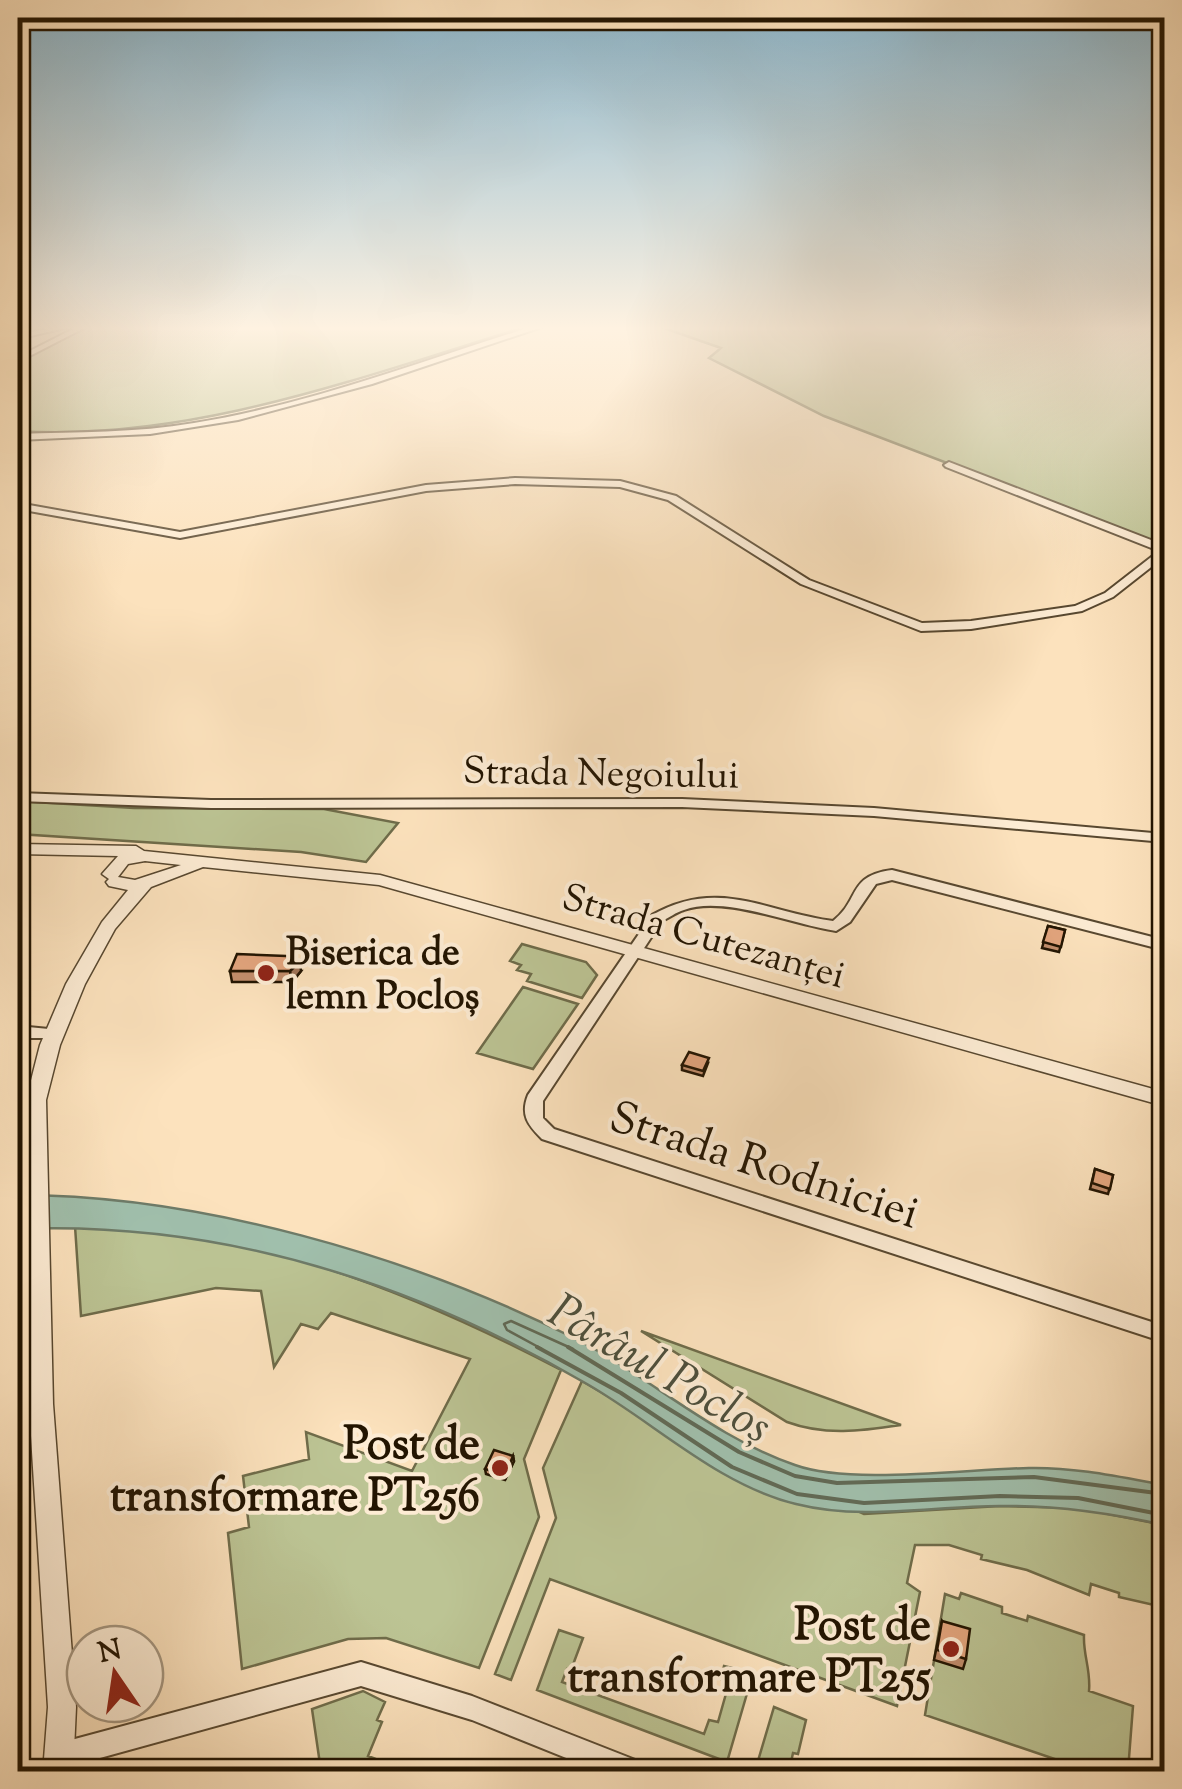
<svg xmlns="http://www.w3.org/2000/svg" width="1182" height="1789" viewBox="0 0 1182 1789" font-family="'Sorts Mill Goudy',serif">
<rect width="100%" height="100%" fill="#fce2bd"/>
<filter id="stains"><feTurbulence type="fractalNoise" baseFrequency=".002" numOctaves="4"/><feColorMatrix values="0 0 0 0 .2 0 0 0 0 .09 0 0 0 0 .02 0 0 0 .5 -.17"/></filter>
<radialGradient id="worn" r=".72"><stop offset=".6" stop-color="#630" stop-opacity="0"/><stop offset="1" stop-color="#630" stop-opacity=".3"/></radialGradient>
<path fill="#bcc494" stroke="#6f6c4a" stroke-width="2.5" d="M 86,326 L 528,326 C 364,376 191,442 18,431 L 18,360 Z
M 658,326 L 1164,326 L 1164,546 L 824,416 L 709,358 L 721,348 Z
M 18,801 L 134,808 L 324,809 L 398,823 L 366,862 L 301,852 L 18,834 Z
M 522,944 L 586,962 L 597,975 L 582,998 L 527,981 L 531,974 L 517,970 L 521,965 L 510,961 Z
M 523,987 L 578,1004 L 533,1069 L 477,1053 Z
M 75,1226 C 246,1225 412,1292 561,1370 L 524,1459 L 539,1517 L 479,1668 L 386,1638 L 348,1639 L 242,1669 L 228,1533 L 249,1527 L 243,1476 L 309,1459 L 306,1432 L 412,1471 L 470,1359 L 331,1313 L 318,1329 L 301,1324 L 274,1367 L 261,1291 L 216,1288 L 81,1316 Z
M 641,1331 L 901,1425 C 861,1431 825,1436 787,1422 Z
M 582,1381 L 616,1401 L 864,1514 L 1000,1506 L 1078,1508 L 1164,1525 L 1164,1612 L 1163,1607 L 1119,1597 L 1119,1593 L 1091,1584 L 1089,1595 L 1027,1570 L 981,1559 L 982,1555 L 949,1545 L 915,1545 L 907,1583 L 920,1592 L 897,1706 L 550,1579 L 511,1680 L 495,1674 L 556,1518 L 543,1468 Z
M 961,1593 L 1002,1607 L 1002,1613 L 1027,1621 L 1028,1616 L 1084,1635 C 1083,1655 1091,1670 1089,1691 L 1133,1706 L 1128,1771 L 1090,1771 L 925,1715 L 945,1594 L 959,1599 Z
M 559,1630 L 583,1638 L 571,1670 L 567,1669 L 562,1682 L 704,1734 L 709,1720 L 718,1722 L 729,1683 L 721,1679 L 724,1666 L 753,1673 L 727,1762 L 537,1690 Z
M 363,1691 L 385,1702 L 377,1720 L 382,1722 L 368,1756 L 406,1771 L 321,1771 L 312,1709 Z
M 774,1707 L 806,1720 L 798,1754 L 793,1753 L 790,1767 L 801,1771 L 755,1771 Z"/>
<path fill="#a0bfac" stroke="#6e7b68" stroke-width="2.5" d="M 18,1195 C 199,1195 410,1256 572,1337 C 648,1375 713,1437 795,1465 C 850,1485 967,1469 1029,1468 C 1074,1467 1120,1477 1164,1485 L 1164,1525 C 1110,1513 1056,1505 1000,1506 C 932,1506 863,1521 796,1504 C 718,1485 655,1423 587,1384 C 412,1282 221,1221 18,1229 Z"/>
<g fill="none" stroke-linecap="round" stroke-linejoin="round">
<path stroke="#616a56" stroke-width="2.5" d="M 542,1349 L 507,1330 L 504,1324 L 511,1321 L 573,1349"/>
<path stroke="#616a56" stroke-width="4" d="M 537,1347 L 621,1393 L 732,1467 L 797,1494 L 864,1503 L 1000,1496 L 1078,1498 L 1164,1515
M 568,1347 L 739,1452 L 795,1476 L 837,1483 L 1034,1477 L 1164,1494"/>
<g stroke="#584830" stroke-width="4">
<path id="minor" d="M 60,326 L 73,326 L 18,339 L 18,335 Z
M 79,326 L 88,326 L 18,362 L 18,357 Z
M 534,326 L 545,326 L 372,384 L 238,420 L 150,434 L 18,440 L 18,434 C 77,432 136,433 194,423 C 311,404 422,361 534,326 Z
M 949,462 L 1164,545 L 1164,557 L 1113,597 L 1082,611 L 971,629 L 921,631 L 801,584 L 668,500 L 620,487 L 515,484 L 426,491 L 180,538 L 18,509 L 18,503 L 180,532 L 426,485 L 515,478 L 620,481 L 676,496 L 809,580 L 922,623 L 971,621 L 1075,606 L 1105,593 L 1159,551 L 946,467 L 944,465 Z
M 18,793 L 211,800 L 682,799 L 874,808 L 1164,834 L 1164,842 L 874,816 L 682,807 L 211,808 L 18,801 Z
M 892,870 L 1164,940 L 1164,950 L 892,880 L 876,884 L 850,922 L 836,931 C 793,925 724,895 684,910 C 676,912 669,918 662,921 L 543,1101 L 543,1118 L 554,1129 L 1164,1326 L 1164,1342 L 542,1139 C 528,1125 520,1115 528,1095 L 652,915 C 719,877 765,912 833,921 C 861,899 847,876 892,870 Z
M 18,1026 L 59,1030 L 61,1034 L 59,1038 L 18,1038 Z
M 39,1322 L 46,1325 L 49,1331 L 46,1337 L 18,1345 L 18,1327 Z
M 361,1662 L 472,1696 L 643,1763 L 647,1772 L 601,1772 L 472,1720 L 361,1686 L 60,1769 L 51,1765 L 47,1756 L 51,1747 L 60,1743 Z"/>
</g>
<g stroke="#584830" stroke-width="3">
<path id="tertiary" d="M 18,844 L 136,846 L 144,851 L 380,875 L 1164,1092 L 1164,1106 L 379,885 L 203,867 L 151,887 L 115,929 L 85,984 L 60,1045 L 46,1100 L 53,1404 L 76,1707 L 73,1772 L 43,1772 L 48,1707 L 29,1404 L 26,1100 L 40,1045 L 66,984 L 102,922 L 128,890 L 109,886 L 106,882 L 109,879 L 102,874 L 118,856 L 18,854 ZM 145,861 L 181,865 L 135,880 L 118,877 L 128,864 Z"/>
</g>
<use href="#minor" fill="#fdecd4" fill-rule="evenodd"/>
<use href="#tertiary" fill="#fdecd4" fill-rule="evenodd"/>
</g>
<path fill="#c38e6c" stroke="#221401" stroke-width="2.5" d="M 1048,926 L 1065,930 L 1059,952 L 1042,948 Z
M 230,971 L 301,971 L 292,982 L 232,982 Z
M 708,1063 L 703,1076 L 682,1070 L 682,1065 Z
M 1095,1169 L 1113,1175 L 1108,1194 L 1090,1189 Z
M 513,1456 L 514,1461 L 505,1480 L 486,1474 L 485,1469 Z
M 942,1621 L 966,1659 L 963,1669 L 934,1660 Z"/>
<path fill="#9f7458" stroke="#221401" stroke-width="2.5" d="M 300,961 L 301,971 L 292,982 L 290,971 Z
M 513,1456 L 514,1461 L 505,1480 L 505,1475 Z"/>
<path fill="#e3a57e" stroke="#221401" stroke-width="2.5" d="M 1048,926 L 1065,930 L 1061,947 L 1043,942 Z
M 237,954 L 286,956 L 300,961 L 290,971 L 230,971 Z
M 689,1052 L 709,1058 L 703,1071 L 682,1065 Z
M 1095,1169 L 1113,1175 L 1110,1189 L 1092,1183 Z
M 494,1450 L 513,1456 L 505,1475 L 485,1469 Z
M 942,1621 L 970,1629 L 966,1659 L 937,1650 Z"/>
<linearGradient id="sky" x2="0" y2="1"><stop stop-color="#8bb8d0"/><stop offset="0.57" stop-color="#fef2e1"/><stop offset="1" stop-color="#fef2e1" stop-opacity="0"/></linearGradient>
<rect width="1182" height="576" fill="url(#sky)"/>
<g fill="#8f2418" stroke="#fdecd4" stroke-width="4">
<circle cx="266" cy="973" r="10"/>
<circle cx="500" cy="1468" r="10"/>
<circle cx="951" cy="1649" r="10"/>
</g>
<g text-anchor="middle" stroke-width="8" stroke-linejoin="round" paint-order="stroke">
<g font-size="38" fill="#221401" stroke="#fdecd4">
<text transform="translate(601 772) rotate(1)" y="13">Strada Negoiului</text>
<text transform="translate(704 935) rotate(16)" y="13">Strada Cutezanței</text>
</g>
<g font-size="38" font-weight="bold" fill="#221401" stroke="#fdecd4" text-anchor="start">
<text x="286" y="964">Biserica de<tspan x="286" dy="44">lemn Pocloș</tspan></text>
</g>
<g font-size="45" fill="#221401" stroke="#fdecd4">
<text transform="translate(765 1163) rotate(18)" y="16">Strada Rodniciei</text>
</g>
<g font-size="45" font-weight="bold" fill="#221401" stroke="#fdecd4" text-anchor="end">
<text x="480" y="1458">Post de<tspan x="480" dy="52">transformare PT256</tspan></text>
<text x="931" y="1639">Post de<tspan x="931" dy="52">transformare PT255</tspan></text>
</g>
<g font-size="48" font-style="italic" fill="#4e503d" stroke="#fdecd4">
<text transform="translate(661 1367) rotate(30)" y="17">Pârâul Pocloș</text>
</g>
</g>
<rect width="1182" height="1789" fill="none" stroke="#fce2bd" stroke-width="60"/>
<rect x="20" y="20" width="1142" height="1749" fill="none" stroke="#221401" stroke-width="5"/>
<rect x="30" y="30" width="1122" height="1729" fill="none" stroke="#221401" stroke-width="2.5"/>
<g transform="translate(115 1674) rotate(347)"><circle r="48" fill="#fdecd4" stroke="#a59680" stroke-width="2.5"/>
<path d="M0-8L18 38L0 25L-18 38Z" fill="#8f2418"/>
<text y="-15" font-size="28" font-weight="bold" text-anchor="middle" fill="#221401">N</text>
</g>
<rect width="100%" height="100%" filter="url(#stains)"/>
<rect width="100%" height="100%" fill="url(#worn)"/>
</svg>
